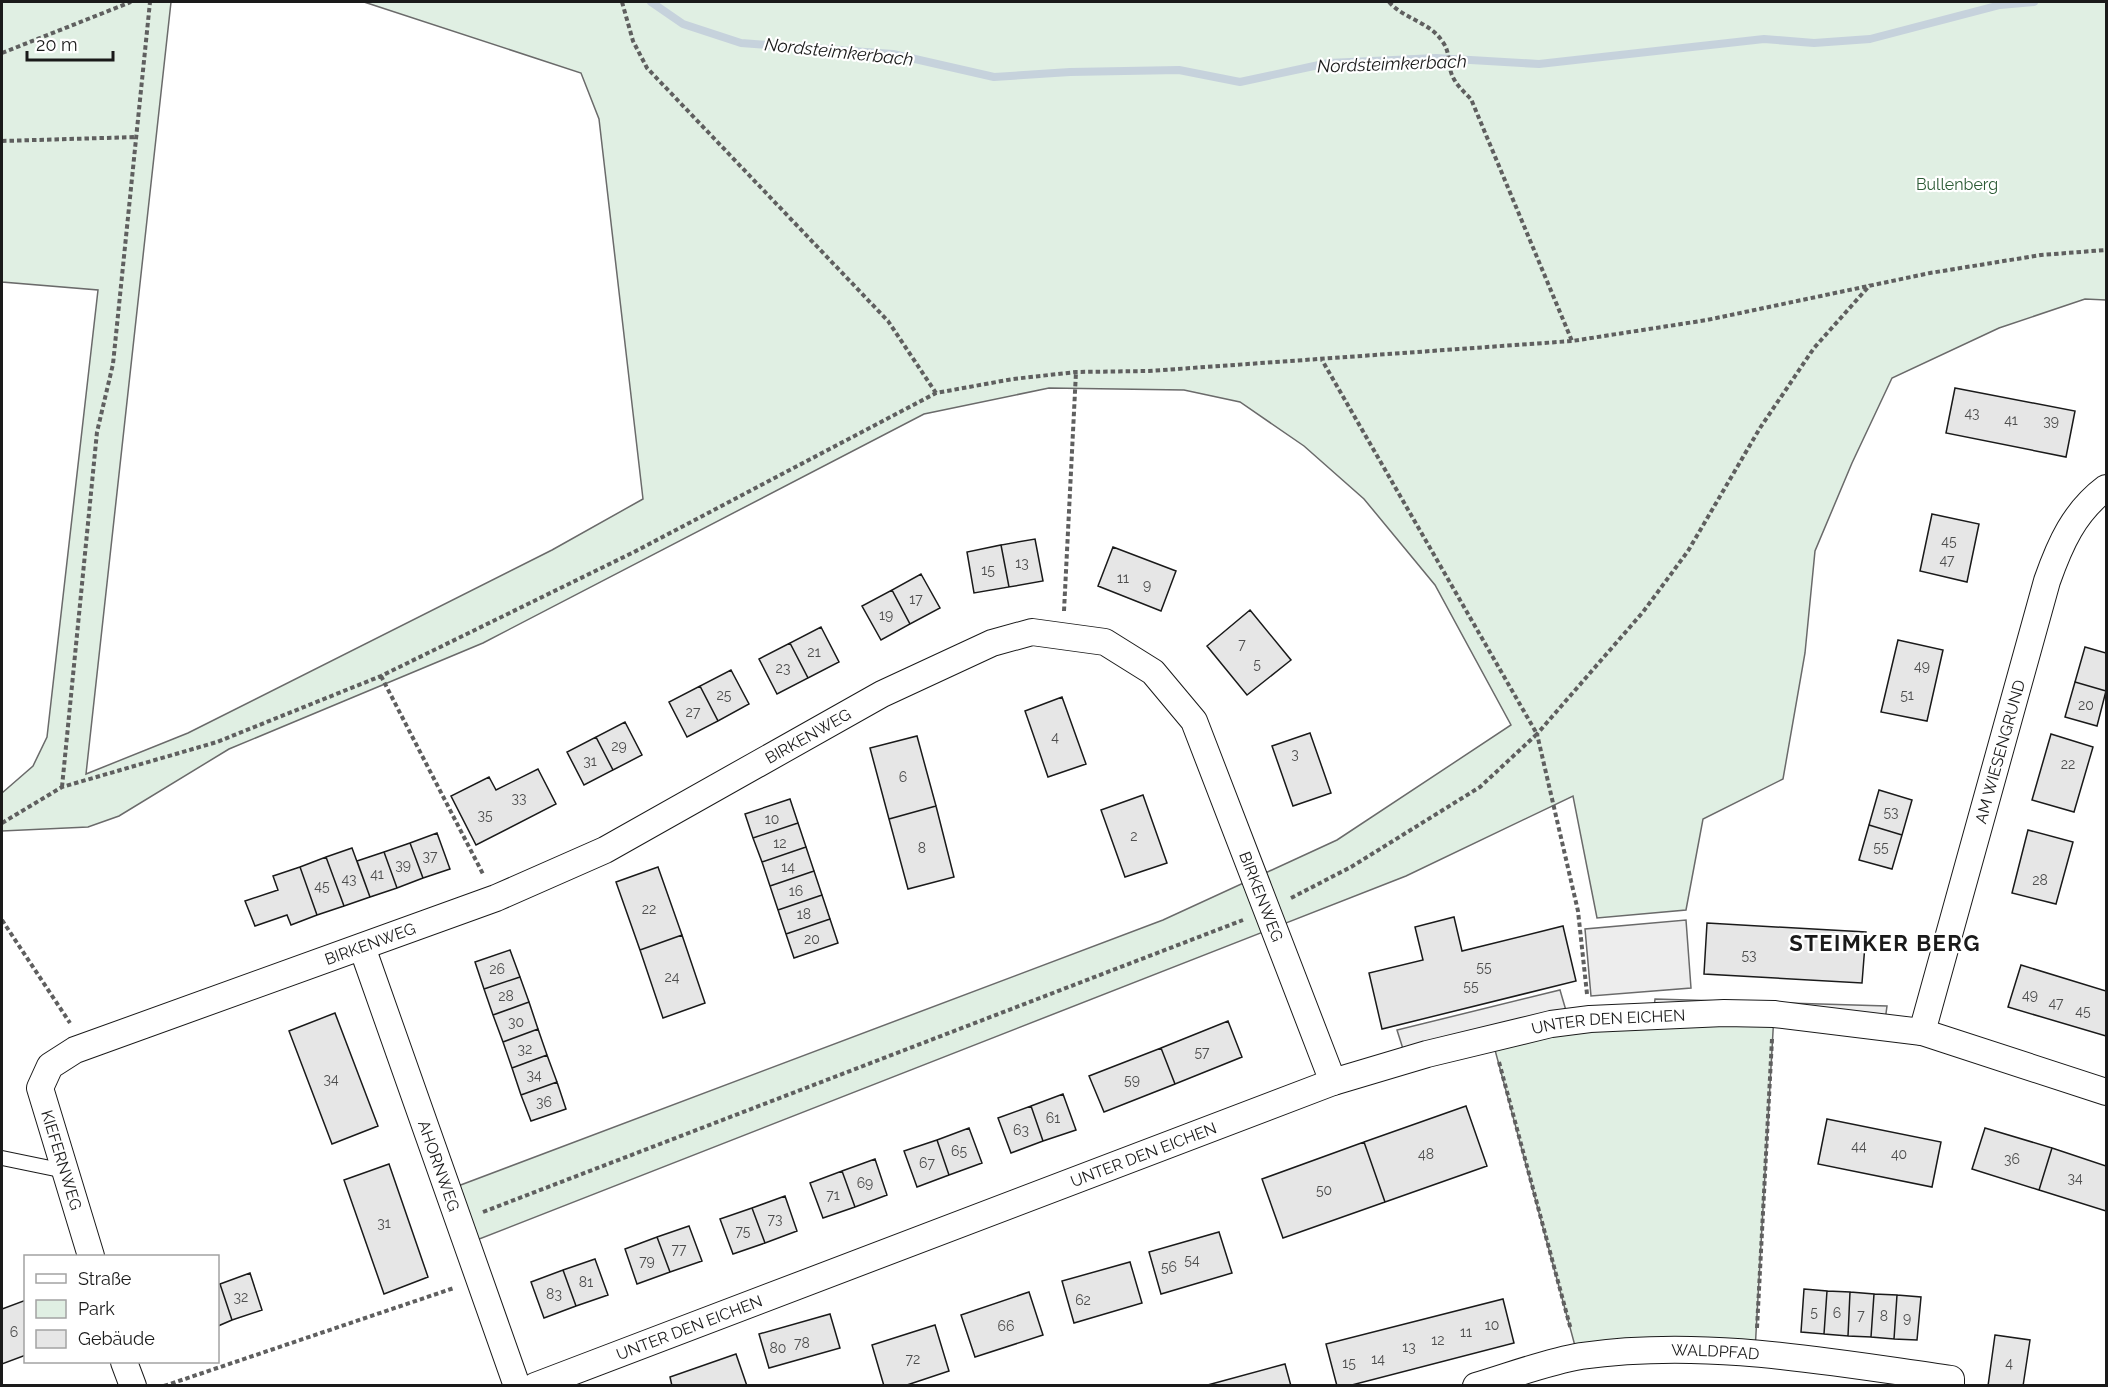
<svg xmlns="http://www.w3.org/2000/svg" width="2108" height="1387" viewBox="0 0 2108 1387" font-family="Raleway,sans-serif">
<rect width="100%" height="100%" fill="#fff"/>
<path fill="#e0efe3" stroke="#6a6a6a" stroke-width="1.5" d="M 2,2 L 171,2 L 86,774 L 188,733 L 552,550 L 643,499 L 599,119 L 581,73 L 364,2 L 2106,2 L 2106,300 L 2085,299 L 1999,328 L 1892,378 L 1852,463 L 1815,551 L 1805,653 L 1783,779 L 1703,819 L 1686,910 L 1597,918 L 1573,796 L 1406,876 L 469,1243 L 450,1189 L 1163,920 L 1337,840 L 1511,725 L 1435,585 L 1364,499 L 1304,446 L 1240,402 L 1184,390 L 1049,388 L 924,414 L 483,643 L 229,749 L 119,816 L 88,827 L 2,831 L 2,793 L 33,766 L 47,737 L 98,290 L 2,282 Z
M 1774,1014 L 1755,1351 L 1578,1357 L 1492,1039 Z"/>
<path fill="#ededed" stroke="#6a6a6a" stroke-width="1.5" d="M 1686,920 L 1691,988 L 1591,996 L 1585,929 Z
M 1560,990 L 1567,1014 L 1404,1052 L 1397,1030 Z
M 1655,999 L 1887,1006 L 1885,1021 L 1654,1008 Z"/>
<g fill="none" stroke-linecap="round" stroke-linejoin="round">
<path stroke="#c6d2dc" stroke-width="8" d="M 651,2 L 683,24 L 741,43 L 893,54 L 994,77 L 1070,72 L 1179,70 L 1240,82 L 1328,63 L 1436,58 L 1539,64 L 1764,39 L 1814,43 L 1870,39 L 2000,5 L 2034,2"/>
</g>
<path fill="#e6e6e6" stroke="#1a1a1a" stroke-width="1.5" d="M 1955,388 L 2075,411 L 2066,457 L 1946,433 Z
M 1932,514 L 1979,524 L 1967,582 L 1920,571 Z
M 1035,539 L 1043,581 L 1009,587 L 1001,545 Z
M 1001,545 L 1009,587 L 974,593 L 967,552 Z
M 1113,547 L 1176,571 L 1161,611 L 1098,586 Z
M 921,574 L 940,608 L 910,624 L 892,590 Z
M 892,590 L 910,624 L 881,640 L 862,606 Z
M 1250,610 L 1291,660 L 1247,695 L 1207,646 Z
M 821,627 L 839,662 L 808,678 L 790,643 Z
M 1898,640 L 1943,650 L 1927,721 L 1881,712 Z
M 790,643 L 808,678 L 777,694 L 759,659 Z
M 2085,647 L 2106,653 L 2106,691 L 2075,682 Z
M 731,670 L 749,704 L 718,721 L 700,686 Z
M 2075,682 L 2106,691 L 2097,726 L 2065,717 Z
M 700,686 L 718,721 L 687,737 L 669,702 Z
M 1062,697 L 1086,764 L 1048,777 L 1025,711 Z
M 625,722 L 642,755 L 613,770 L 596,737 Z
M 1310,733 L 1331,793 L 1293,806 L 1272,746 Z
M 2051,734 L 2093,747 L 2074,812 L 2032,800 Z
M 917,736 L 936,806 L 889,819 L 870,748 Z
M 596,737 L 613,770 L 584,785 L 567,752 Z
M 538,769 L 556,804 L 476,845 L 451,796 L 489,777 L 496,790 Z
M 1879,790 L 1912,800 L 1902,835 L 1869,825 Z
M 1143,795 L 1167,863 L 1125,877 L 1101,810 Z
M 790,799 L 798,823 L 753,838 L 745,814 Z
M 936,806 L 954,877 L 908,889 L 889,819 Z
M 798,823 L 806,847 L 762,862 L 753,838 Z
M 1869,825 L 1902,835 L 1892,869 L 1859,860 Z
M 2028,830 L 2073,842 L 2056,904 L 2012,893 Z
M 437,833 L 450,869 L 423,878 L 410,843 Z
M 410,843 L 423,878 L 397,888 L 384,852 Z
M 806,847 L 814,871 L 770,886 L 762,862 Z
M 352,848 L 370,897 L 344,906 L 326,857 Z
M 384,852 L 397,888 L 370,897 L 357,861 Z
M 326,857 L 344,906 L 317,915 L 300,867 Z
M 300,867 L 317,915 L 291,925 L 287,915 L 255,926 L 245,901 L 278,890 L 273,876 Z
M 658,867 L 682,935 L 640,950 L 616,882 Z
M 814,871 L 822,895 L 778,910 L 770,886 Z
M 822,895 L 830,919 L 786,934 L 778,910 Z
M 1454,917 L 1462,951 L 1563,926 L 1576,981 L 1382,1029 L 1369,973 L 1423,960 L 1415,927 Z
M 830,919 L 838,943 L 794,958 L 786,934 Z
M 1707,923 L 1866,932 L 1862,983 L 1704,974 Z
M 682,935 L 705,1003 L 663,1018 L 640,950 Z
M 510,950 L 520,977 L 484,989 L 475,962 Z
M 2021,965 L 2106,991 L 2106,1036 L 2008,1007 Z
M 520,977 L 529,1002 L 493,1015 L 484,989 Z
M 529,1002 L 538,1029 L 503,1042 L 493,1015 Z
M 335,1013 L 378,1126 L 332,1144 L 289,1031 Z
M 1228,1021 L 1242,1057 L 1175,1084 L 1161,1048 Z
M 538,1029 L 547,1055 L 512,1068 L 503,1042 Z
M 1161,1048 L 1175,1084 L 1104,1112 L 1089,1076 Z
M 547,1055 L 557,1082 L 521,1095 L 512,1068 Z
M 557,1082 L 566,1109 L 531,1121 L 521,1095 Z
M 1063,1094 L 1076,1130 L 1043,1141 L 1031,1106 Z
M 1031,1106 L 1043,1141 L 1011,1153 L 998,1118 Z
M 1466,1106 L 1487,1166 L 1385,1202 L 1364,1142 Z
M 1827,1119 L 1941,1142 L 1932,1187 L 1818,1164 Z
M 969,1128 L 982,1163 L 949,1175 L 937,1140 Z
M 1985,1128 L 2052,1148 L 2039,1190 L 1972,1169 Z
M 937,1140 L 949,1175 L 917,1187 L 904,1151 Z
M 1364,1142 L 1385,1202 L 1283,1238 L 1262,1179 Z
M 2052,1148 L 2106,1166 L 2106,1211 L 2039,1190 Z
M 875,1159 L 887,1195 L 855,1207 L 842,1171 Z
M 389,1164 L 428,1277 L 384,1294 L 344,1180 Z
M 842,1171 L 855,1207 L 823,1218 L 810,1183 Z
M 785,1196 L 797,1231 L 765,1243 L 752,1208 Z
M 752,1208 L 765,1243 L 733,1254 L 720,1219 Z
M 689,1226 L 702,1261 L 670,1272 L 657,1237 Z
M 1219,1232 L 1232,1273 L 1161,1294 L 1149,1252 Z
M 657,1237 L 670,1272 L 637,1284 L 625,1249 Z
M 595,1259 L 608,1295 L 576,1306 L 563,1270 Z
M 1130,1262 L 1142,1303 L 1074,1323 L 1062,1281 Z
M 563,1270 L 576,1306 L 544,1318 L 531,1282 Z
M 250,1273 L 262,1310 L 232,1320 L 220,1284 Z
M 218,1284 L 220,1284 L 232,1320 L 218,1326 Z
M 1804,1289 L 1827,1291 L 1824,1334 L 1801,1332 Z
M 1827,1291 L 1850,1292 L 1848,1336 L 1824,1334 Z
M 1029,1292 L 1043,1335 L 975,1357 L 961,1315 Z
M 1850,1292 L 1874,1294 L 1871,1337 L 1848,1336 Z
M 1874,1294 L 1897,1295 L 1894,1339 L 1871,1337 Z
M 1897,1295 L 1921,1297 L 1917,1340 L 1894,1339 Z
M 1503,1299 L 1514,1343 L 1348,1386 L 1337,1386 L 1326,1344 Z
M 26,1300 L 26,1355 L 2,1364 L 2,1309 Z
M 830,1314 L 840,1348 L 769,1368 L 759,1334 Z
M 935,1325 L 949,1371 L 904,1386 L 884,1386 L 872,1345 Z
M 1995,1335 L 2030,1340 L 2023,1386 L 1988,1386 Z
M 736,1354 L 747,1386 L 672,1386 L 670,1377 Z
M 1285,1364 L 1291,1386 L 1204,1386 Z"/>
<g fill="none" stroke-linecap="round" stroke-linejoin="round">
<g stroke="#1a1a1a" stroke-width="16">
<path id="service" d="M 2,1158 L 65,1171"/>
</g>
<g stroke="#1a1a1a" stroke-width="28">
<g id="minor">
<path id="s1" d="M 362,947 L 517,1386"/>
<path id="s2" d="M 1922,1032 L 2047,581 C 2060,544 2074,512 2106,488"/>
<path id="s3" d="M 91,1256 L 40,1088 L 50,1066 L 75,1050 L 496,898 L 605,850 L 882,694 L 992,643 L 1032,632 L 1105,642 L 1153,672 L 1194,721 L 1333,1082"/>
<path d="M 124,1362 L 133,1386"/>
<path id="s4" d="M 535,1386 L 1333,1082 L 1427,1054 L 1551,1024 L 1590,1019 L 1724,1013 L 1774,1014 L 1922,1032 L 2106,1092"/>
<path id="s5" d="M 1476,1386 C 1510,1376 1546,1362 1581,1356 C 1705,1338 1829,1362 1951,1379 L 1951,1386"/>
</g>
</g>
<path stroke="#5f5f5f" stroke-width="4" stroke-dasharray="4.5 3" stroke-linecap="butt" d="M 622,2 L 633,41 L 647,68 L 888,321 L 936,393
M 1389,2 C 1404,19 1430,22 1442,41 C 1449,50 1448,58 1450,68 C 1452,81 1462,90 1471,99 L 1572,341
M 2,53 L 131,2
M 2,141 L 137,137
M 1064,611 L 1076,372
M 381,676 L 484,876
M 62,787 L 97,432 L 113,364 L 150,2
M 2,823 L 62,787 L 217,742 L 381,676 L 634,552 L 936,393 L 1013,379 L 1076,372 L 1149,371 L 1572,341 L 1707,320 L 1930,273 L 2041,255 L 2106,250
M 1291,898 L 1351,867 L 1480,787 L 1537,734 L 1322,360
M 2,920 L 70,1023
M 1587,994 L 1578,911 L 1537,734 L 1643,612 L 1688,551 L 1760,428 L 1814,348 L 1870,285
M 1499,1062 L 1571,1330
M 483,1212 L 1243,920
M 1757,1328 L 1772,1039
M 164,1386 L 454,1288"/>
<use href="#service" stroke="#fff" stroke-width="14"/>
<use href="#minor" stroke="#fff" stroke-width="26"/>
</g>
<g text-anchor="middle" stroke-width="4.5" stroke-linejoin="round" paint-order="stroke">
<g font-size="14" fill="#4d4d4d">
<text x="1972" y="418">43</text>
<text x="2011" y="425">41</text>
<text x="2051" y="426">39</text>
<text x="1949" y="546">45</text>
<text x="1947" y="565">47</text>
<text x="1022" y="568">13</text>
<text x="988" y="575">15</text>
<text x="1123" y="583">11</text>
<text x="1147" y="590">9</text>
<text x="916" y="604">17</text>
<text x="886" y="620">19</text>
<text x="1242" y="649">7</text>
<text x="814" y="657">21</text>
<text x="1257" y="669">5</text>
<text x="1922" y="671">49</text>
<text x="783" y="673">23</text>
<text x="724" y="700">25</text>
<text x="1907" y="700">51</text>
<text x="2086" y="710">20</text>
<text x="693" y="717">27</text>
<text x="1055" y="742">4</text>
<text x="619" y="751">29</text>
<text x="1295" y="759">3</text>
<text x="590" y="766">31</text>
<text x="2068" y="769">22</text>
<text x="903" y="782">6</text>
<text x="519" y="803">33</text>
<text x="1891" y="817">53</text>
<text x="485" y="820">35</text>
<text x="772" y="824">10</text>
<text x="1134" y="841">2</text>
<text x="780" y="848">12</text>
<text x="1881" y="852">55</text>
<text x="922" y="853">8</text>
<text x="430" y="861">37</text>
<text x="403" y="870">39</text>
<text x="788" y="872">14</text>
<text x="377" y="879">41</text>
<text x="349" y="884">43</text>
<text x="2040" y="885">28</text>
<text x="322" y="891">45</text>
<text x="796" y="896">16</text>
<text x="649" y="914">22</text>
<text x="804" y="919">18</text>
<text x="812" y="944">20</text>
<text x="1749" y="960">53</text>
<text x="1484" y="972">55</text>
<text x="497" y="974">26</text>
<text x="672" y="982">24</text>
<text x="1471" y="991">55</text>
<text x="2030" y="1000">49</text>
<text x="506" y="1001">28</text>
<text x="2056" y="1008">47</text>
<text x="2083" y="1016">45</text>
<text x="516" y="1027">30</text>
<text x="525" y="1054">32</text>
<text x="1202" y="1057">57</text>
<text x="534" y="1080">34</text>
<text x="331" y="1084">34</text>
<text x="1132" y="1085">59</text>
<text x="544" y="1107">36</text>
<text x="1053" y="1123">61</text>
<text x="1021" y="1135">63</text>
<text x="1859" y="1151">44</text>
<text x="959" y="1156">65</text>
<text x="1426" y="1159">48</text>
<text x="1899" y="1159">40</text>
<text x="2012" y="1164">36</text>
<text x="927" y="1168">67</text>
<text x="2075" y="1183">34</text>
<text x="865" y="1188">69</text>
<text x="1324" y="1195">50</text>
<text x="833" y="1200">71</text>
<text x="775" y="1224">73</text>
<text x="384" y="1228">31</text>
<text x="743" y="1236">75</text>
<text x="679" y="1254">77</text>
<text x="1192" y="1265">54</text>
<text x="647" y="1266">79</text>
<text x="1169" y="1272">56</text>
<text x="586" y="1287">81</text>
<text x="554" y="1299">83</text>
<text x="241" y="1302">32</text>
<text x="1083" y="1305">62</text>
<text x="1814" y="1317">5</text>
<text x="1837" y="1318">6</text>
<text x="1861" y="1320">7</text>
<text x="1884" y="1321">8</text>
<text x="1907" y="1323">9</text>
<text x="1492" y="1330">10</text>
<text x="1006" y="1331">66</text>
<text x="14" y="1337">6</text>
<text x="1466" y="1337">11</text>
<text x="1438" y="1345">12</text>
<text x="802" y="1348">78</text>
<text x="1409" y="1352">13</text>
<text x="778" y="1353">80</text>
<text x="913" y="1364">72</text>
<text x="1378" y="1364">14</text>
<text x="1349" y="1368">15</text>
<text x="2009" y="1368">4</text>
</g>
<g font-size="16" fill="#2b5a34" stroke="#fff">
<text x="1957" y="190">Bullenberg</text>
</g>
<g font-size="16" fill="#1a1a1a" stroke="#fff">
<text dy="6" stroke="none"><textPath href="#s3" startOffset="1029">BIRKENWEG</textPath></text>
<text dy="6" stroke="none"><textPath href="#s2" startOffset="291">AM WIESENGRUND</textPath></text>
<text dy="6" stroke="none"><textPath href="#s3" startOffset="1659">BIRKENWEG</textPath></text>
<text dy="6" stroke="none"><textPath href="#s3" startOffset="543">BIRKENWEG</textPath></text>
<text dy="6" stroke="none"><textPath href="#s4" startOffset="1137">UNTER DEN EICHEN</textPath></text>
<text dy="6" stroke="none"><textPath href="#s4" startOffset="651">UNTER DEN EICHEN</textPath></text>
<text transform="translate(62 1160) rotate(73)" y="6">KIEFERNWEG</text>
<text dy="6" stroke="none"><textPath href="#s1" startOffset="232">AHORNWEG</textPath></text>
<text dy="6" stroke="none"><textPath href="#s4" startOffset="165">UNTER DEN EICHEN</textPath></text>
<text dy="6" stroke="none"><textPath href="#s5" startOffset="244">WALDPFAD</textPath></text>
</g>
<g font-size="18" font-style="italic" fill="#1a1a1a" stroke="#fff">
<text transform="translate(839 52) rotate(6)" y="6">Nordsteimkerbach</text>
<text transform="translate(1392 64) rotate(-2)" y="6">Nordsteimkerbach</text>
</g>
<g font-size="22" font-weight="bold" letter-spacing="1.5" fill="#1a1a1a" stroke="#fff">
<text x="1885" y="951">STEIMKER BERG</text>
</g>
</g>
<rect width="2108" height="1387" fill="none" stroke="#1a1a1a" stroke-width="6"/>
<rect x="24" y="1255" width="195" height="108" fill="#ffffff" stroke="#a3a3a3" stroke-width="1.5"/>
<rect x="36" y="1274" width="30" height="9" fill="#ffffff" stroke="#a3a3a3" stroke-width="1.5"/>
<text x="78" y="1285" font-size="18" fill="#1a1a1a">Straße</text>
<rect x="36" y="1300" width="30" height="18" fill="#e0efe3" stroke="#a3a3a3" stroke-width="1.5"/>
<text x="78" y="1315" font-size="18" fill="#1a1a1a">Park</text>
<rect x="36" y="1330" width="30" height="18" fill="#e6e6e6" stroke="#a3a3a3" stroke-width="1.5"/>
<text x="78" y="1345" font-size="18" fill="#1a1a1a">Gebäude</text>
<path d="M27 51v9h86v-9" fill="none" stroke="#1a1a1a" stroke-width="3"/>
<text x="36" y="51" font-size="18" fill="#1a1a1a" stroke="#ffffff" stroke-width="4.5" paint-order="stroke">20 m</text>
</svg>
